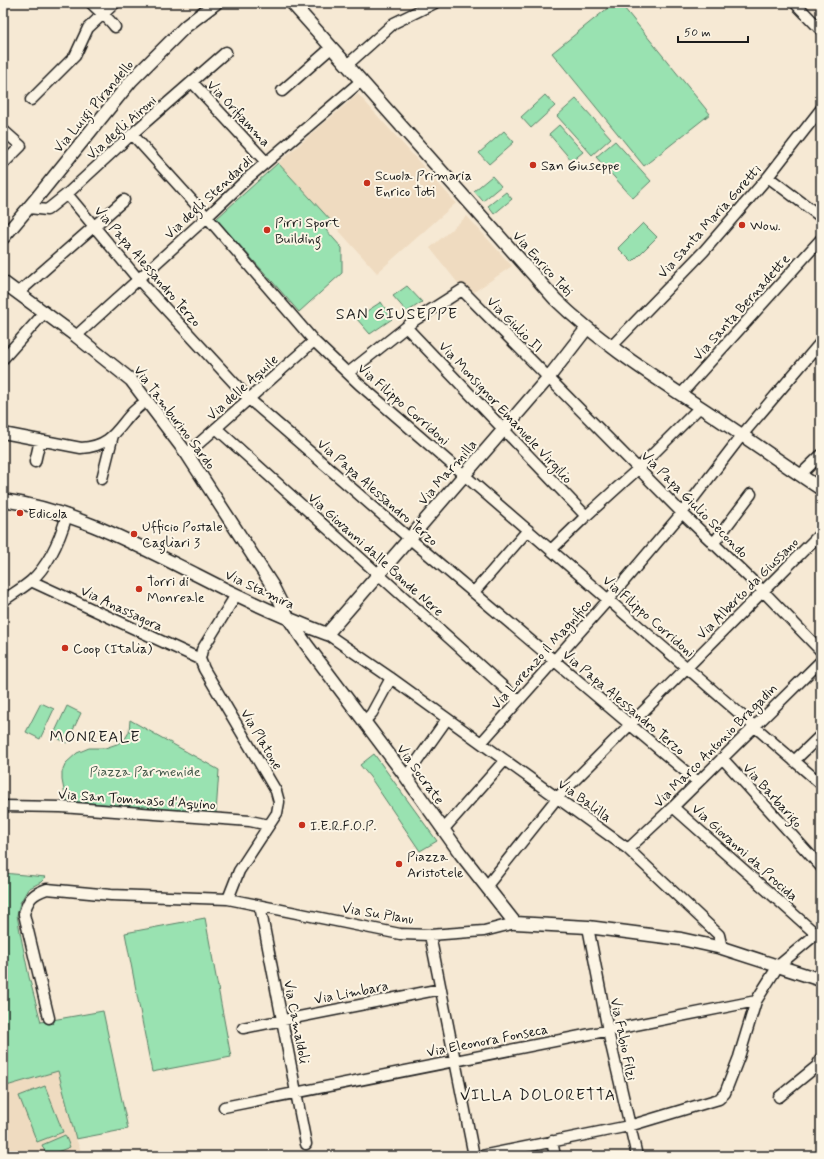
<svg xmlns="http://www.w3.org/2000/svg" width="824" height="1159" viewBox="0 0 824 1159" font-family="Mynerve,sans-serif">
<rect width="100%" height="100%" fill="#f6e9d4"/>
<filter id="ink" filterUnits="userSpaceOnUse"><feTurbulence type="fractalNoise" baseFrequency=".025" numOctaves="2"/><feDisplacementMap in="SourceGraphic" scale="8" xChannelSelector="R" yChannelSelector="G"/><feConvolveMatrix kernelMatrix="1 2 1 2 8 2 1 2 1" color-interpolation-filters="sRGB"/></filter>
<g filter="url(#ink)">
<path fill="#efdbc0" d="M 358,94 L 456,203 L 377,273 L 278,163 Z
M 467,216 L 512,266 L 471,294 L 457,282 L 430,248 Z
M 58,1071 L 76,1139 L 83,1156 L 3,1156 L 3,1087 Z"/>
<path fill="#99e2b1" stroke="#5a7f66" d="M 614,3 L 620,3 L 710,114 L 644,166 L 552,53 Z
M 545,95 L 555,106 L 531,128 L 521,117 Z
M 576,99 L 611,138 L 592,155 L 557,116 Z
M 559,125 L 583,152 L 572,161 L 549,134 Z
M 504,131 L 514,142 L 489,164 L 479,153 Z
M 615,141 L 651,181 L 633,198 L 596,157 Z
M 278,163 L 333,223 L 326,230 L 342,248 L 342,273 L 299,312 L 271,280 L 216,219 Z
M 492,176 L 501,186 L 483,201 L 474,191 Z
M 506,192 L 512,199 L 494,214 L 488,206 Z
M 643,223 L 657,237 L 632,262 L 618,248 Z
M 407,286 L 422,302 L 407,312 L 393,296 Z
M 381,302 L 392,319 L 370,334 L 356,318 Z
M 41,703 L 54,709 L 40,739 L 26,732 Z
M 67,706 L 81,713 L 67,743 L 53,736 Z
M 130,720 L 219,770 L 216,813 L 66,801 L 62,780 L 62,772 L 66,763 L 77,753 L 89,748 L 105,748 L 117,744 L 125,739 L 129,732 Z
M 374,754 L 437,841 L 420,851 L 370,777 L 360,765 Z
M 3,873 L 46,877 L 41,882 L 28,889 L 20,903 L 17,915 L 20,932 L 29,977 L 41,1022 L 103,1011 L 128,1129 L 76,1139 L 58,1071 L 3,1087 Z
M 205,918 L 231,1057 L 152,1072 L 125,933 Z
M 45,1086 L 63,1132 L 37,1142 L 19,1096 Z
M 65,1135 L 70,1147 L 47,1156 L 42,1145 Z"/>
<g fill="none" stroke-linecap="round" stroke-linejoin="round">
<g stroke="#1c1c1c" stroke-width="13">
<path id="minor" d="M 91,3 C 99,12 108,17 115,27
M 795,3 L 821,30
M 347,65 L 394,23 L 435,3
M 192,82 L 266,162
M 282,91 L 331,48
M 31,100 L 75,56 L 88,28 L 115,3
M 3,130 L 21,146 L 3,164
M 132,134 L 207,217 L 314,341 L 359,384 L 821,784
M 768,177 L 821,217
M 67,194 L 138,279 L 249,399 L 409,538 L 698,782
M 29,208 L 47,210 L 67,194 L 132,134 L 226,52
M 18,293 L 124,200
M 406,327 L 586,516
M 76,336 L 207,217 L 249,177 L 361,81
M 612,346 L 704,251 L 768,177 L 821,109
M 3,359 L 45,312
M 348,373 L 415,320 L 462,290 L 682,513 L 763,591 L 821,651
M 681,394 L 821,239
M 216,428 L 518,700
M 3,433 L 81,448 C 120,446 119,417 147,401
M 187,454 L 314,341
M 35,462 L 40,440
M 800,475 L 821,455
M 102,479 L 113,435
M 713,544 L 751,494
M 551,550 L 586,516 L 639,468 L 700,407
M 31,581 L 200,659
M 474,592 L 528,530
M 3,601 C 12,594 23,588 31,581 C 50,564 60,539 67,515
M 327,634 L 391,678 L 628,849 L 719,935 L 722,948
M 364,722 L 372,713 L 391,678
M 481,743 L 608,600 L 682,513 L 742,435 L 821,342
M 722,758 L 821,867
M 794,761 L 821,735
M 406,777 L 447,719
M 3,806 L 61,807 L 250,821 L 269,825
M 673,807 L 816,934
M 443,830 L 505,760
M 628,849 L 673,807 L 821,661
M 486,887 L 557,798 L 821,533
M 228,899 L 239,871 L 277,813 L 279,802 L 276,791 L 204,669 L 200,659 L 202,650 L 236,595
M 260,906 L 306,1144
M 588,927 L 609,1036 L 637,1156
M 430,935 L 474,1156
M 49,1018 L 24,914 C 28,899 32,894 47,889 L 111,895 L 228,899 L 400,934 L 430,935 L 484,931 L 515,923
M 243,1028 L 441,989
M 779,1097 L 817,1066 L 821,1058
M 224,1107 L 756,1001
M 552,1141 L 555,1156
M 481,1156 L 629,1126 L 719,1099 L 725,1093 L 739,1057 L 756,1001 L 778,966 L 821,930"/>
</g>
<g stroke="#1c1c1c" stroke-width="15">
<path id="tertiary" d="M 292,3 L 555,299 C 598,341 650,374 700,407 C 740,433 780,462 821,489
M 3,238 L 35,200 L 131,81 L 186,26 L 216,3
M 3,282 L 76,336 L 131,380 L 187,454 L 272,585 L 289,619 L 306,644 L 406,777 L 460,853 L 515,923 L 588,927 L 681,939 L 722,948 L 821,980
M 3,500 C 73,510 135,544 197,575 C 239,597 282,617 327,634 L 549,377 L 587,328"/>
</g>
<use href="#minor" stroke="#fcf5e5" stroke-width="10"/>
<use href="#tertiary" stroke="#fcf5e5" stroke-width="12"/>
</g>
</g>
<g fill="#c8321e" stroke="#fcf5e5" stroke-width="1.5">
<circle cx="533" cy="165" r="4"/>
<circle cx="367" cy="183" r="4"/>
<circle cx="742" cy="225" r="4"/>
<circle cx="267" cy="230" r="4"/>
<circle cx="20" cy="513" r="4"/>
<circle cx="134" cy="534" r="4"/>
<circle cx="139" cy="589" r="4"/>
<circle cx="65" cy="648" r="4"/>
<circle cx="302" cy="825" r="4"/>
<circle cx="399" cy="864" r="4"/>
</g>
<g text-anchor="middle" stroke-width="4" stroke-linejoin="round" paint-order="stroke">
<g font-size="14" fill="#1c1c1c" stroke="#fcf5e5">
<text transform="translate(93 106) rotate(-50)" y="5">Via Luigi Pirandello</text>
<text transform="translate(239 113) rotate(47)" y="5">Via Orifiamma</text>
<text transform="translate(121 127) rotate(-42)" y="5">Via degli Aironi</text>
<text transform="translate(208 197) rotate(-43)" y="5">Via degli Stendardi</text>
<text transform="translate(709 221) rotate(-48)" y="5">Via Santa Maria Goretti</text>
<text transform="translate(543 263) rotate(48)" y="5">Via Enrico Toti</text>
<text transform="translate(148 266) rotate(49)" y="5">Via Papa Alessandro Terzo</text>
<text transform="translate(741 307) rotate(-48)" y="5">Via Santa Bernadette</text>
<text transform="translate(515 324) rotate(45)" y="5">Via Giulio II</text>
<text transform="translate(242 387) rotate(-42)" y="5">Via delle Aquile</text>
<text transform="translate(404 404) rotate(41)" y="5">Via Filippo Corridoni</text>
<text transform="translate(506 412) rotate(47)" y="5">Via Monsignor Emanuele Virgilio</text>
<text transform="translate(175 417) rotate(53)" y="5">Via Tamburino Sardo</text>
<text transform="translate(447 472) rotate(-49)" y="5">Via Marmilla</text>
<text transform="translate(378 492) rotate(41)" y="5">Via Papa Alessandro Terzo</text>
<text transform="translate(695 504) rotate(45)" y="5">Via Papa Giulio Secondo</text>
<text transform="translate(376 554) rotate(42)" y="5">Via Giovanni dalle Bande Nere</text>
<text transform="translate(747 588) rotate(-45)" y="5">Via Alberto da Giussano</text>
<text transform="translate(260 589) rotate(25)" y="5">Via Stamira</text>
<text transform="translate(122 608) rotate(25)" y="5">Via Anassagora</text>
<text transform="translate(649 616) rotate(41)" y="5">Via Filippo Corridoni</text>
<text transform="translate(541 654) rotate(-48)" y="5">Via Lorenzo il Magnifico</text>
<text transform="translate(624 702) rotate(40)" y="5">Via Papa Alessandro Terzo</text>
<text transform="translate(262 739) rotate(59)" y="5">Via Platone</text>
<text transform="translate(715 745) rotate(-45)" y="5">Via Marco Antonio Bragadin</text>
<text transform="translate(421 774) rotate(54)" y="5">Via Socrate</text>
<text transform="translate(773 795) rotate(48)" y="5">Via Barbarigo</text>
<text transform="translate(137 799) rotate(4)" y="5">Via San Tommaso d'Aquino</text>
<text transform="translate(585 800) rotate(36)" y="5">Via Balilla</text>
<text transform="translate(745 852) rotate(42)" y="5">Via Giovanni da Procida</text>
<text transform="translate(378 913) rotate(9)" y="5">Via Su Planu</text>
<text transform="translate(351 992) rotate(-11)" y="5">Via Limbara</text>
<text transform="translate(297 1022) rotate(79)" y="5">Via Camaldoli</text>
<text transform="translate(624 1039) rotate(78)" y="5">Via Fabio Filzi</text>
<text transform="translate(487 1040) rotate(-11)" y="5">Via Eleonora Fonseca</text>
</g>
<g font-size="14" fill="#1c1c1c" stroke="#fcf5e5" text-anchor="start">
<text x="541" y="170">San Giuseppe</text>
<text x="375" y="180">Scuola Primaria<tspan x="375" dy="16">Enrico Toti</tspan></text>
<text x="275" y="227">Pirri Sport<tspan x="275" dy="16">Building</tspan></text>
<text x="750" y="230">Wow.</text>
<text x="28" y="518">Edicola</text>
<text x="142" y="531">Ufficio Postale<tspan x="142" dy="16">Cagliari 3</tspan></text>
<text x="147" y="586">Torri di<tspan x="147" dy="16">Monreale</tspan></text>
<text x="73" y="653">Coop (Italia)</text>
<text x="310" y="830">I.E.R.F.O.P.</text>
<text x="407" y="861">Piazza<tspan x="407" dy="16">Aristotele</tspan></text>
</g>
<g font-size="14" fill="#425749" stroke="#fcf5e5">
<text x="145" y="776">Piazza Parmenide</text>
</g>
<g font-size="16" letter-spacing="1" fill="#1c1c1c" stroke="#fcf5e5">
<text x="397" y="319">SAN GIUSEPPE</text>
<text x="95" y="742">MONREALE</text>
<text x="538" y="1100">VILLA DOLORETTA</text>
</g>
</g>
<rect width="824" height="1159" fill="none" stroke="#fcf5e5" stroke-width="16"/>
<rect x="8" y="8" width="808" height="1143" fill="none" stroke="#1c1c1c" stroke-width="1.5" filter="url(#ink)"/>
<path d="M678 36v6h70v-6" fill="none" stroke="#1c1c1c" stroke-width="2"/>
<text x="684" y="36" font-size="12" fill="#1c1c1c" stroke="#fcf5e5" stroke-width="3" paint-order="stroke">50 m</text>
</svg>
